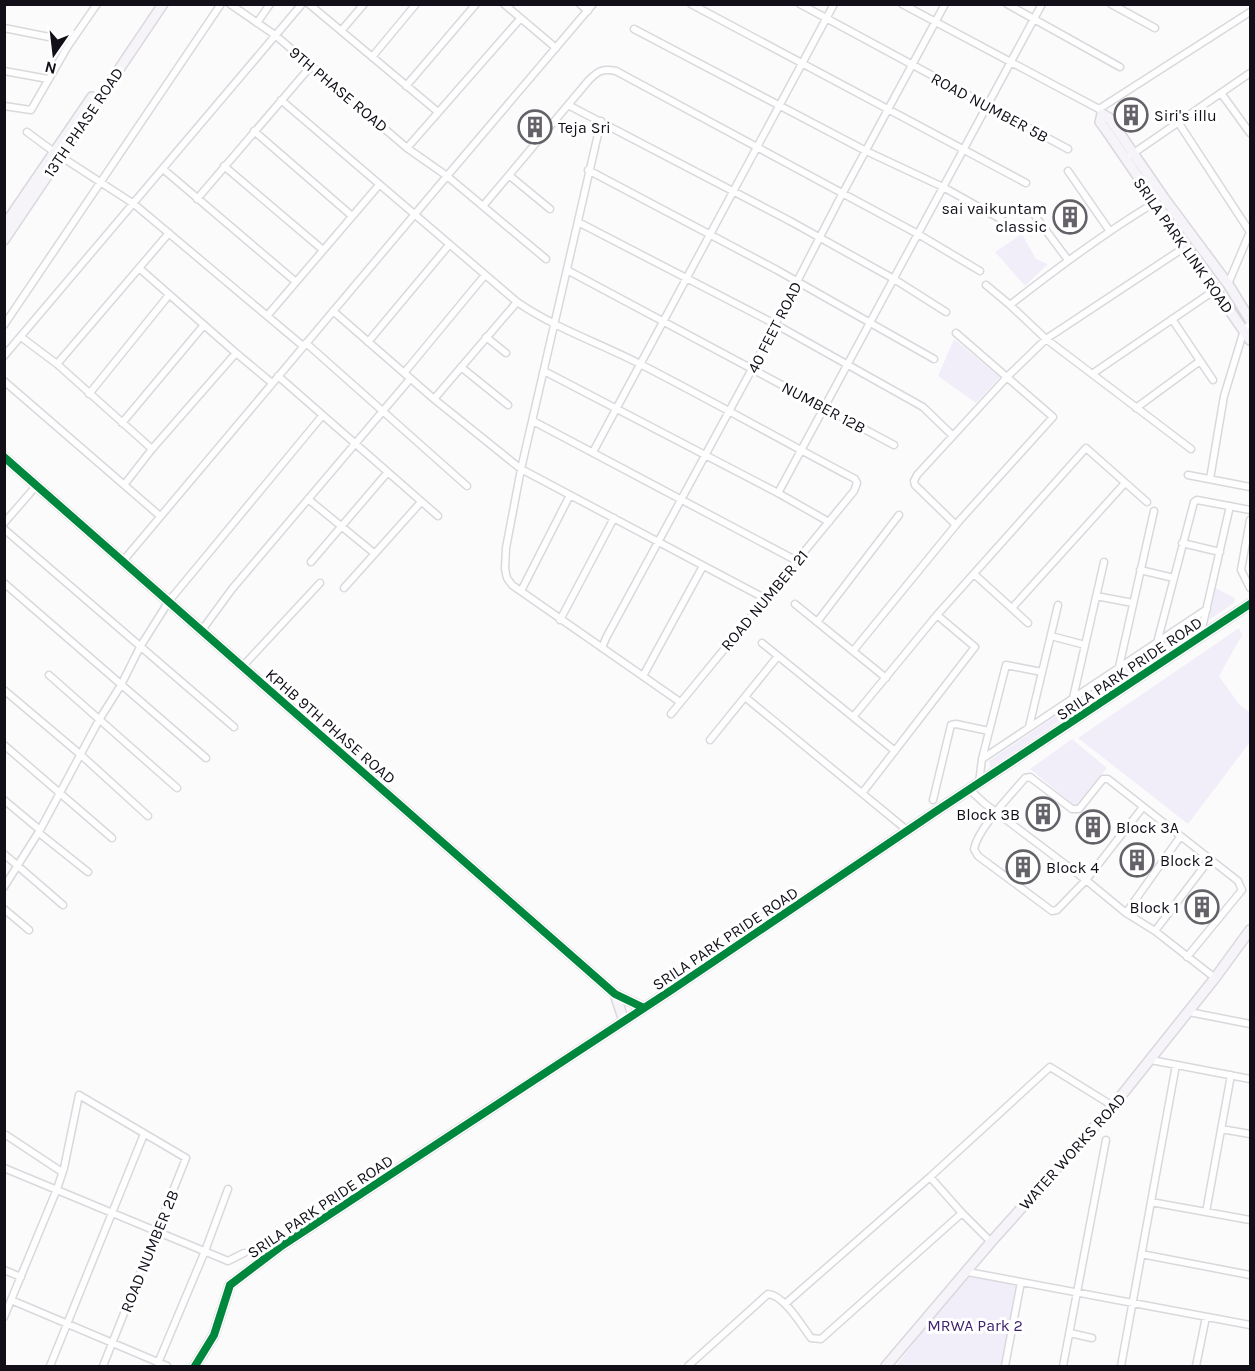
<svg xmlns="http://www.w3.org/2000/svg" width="1255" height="1371" viewBox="0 0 1255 1371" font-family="Karla,sans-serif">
<rect width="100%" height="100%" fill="#fbfbfb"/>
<path fill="#f1eefa" d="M 1022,234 L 1036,259 L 1048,264 L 1025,286 L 995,252 Z
M 954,339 L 1000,377 L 976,403 L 938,376 Z
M 1215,588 L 1235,598 L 1234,603 L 1209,620 Z
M 1195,622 L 1194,630 L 990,768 L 989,761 Z
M 1239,628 L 1242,635 L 1219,676 L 1239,704 L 1250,713 L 1250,742 L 1188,824 L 1078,738 Z
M 1072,739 L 1107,768 L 1075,806 L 1030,769 Z
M 966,1274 L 1021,1287 L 1005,1366 L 896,1366 Z"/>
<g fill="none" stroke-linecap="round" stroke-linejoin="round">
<g stroke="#d9d8dd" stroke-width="9">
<path id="street" d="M 230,4 L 275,35 L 407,148 L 447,176 L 546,259
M 309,4 L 438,112
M 504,4 L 556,48
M 580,4 L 588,11
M 691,4 L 1026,183
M 800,4 L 1068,149
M 902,4 L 1099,109 L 1102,114
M 1007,4 L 1120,67
M 1111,4 L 1155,28
M 257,23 L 270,4
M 4,28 L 49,37
M 634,29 L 866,151 L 943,187 L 1004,221
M 341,31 L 364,4
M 372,57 L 416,4
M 4,71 L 48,79
M 406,86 L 476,4
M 1221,93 L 1250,133
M 281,100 L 517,302 L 434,399
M 568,105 L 790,221 L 894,279 L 946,312
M 4,106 L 31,110 L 68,46 L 97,4
M 1099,109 L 1250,12
M 601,121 L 521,469 L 506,548 L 505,569 L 507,578 L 512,585 L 680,702
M 1178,122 L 1250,232 L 1250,230
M 254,131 L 352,216
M 27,132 L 54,152
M 407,148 L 520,19
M 60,156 L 134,204 L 303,346
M 1125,159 L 1250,73
M 224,166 L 323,250
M 163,169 L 296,282
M 588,170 L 777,270 L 934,359
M 1068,171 L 1109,230
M 510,176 L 550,209
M 197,199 L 311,66
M 1154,203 C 1103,234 1057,268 1010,305 L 1046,339 L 1191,449
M 483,206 L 589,80 C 598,71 603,68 616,71 L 918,234 L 980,271
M 1030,209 L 1068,260
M 578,222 L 775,324 L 923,407 L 953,436
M 567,270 L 894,445
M 1228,284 L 1250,232
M 986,285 L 1010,305
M 517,302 C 555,328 599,343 640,364 C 712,401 783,441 855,479 L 857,483 L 854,491 L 671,714
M 333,311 L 434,399 L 521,469 L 766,599
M 267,316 L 379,185
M 1172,319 L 1213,380
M 4,325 L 221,4
M 21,337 L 57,364 L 169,233
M 486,337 L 506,353
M 368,342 L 449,245
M 306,343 L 467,486
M 236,353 L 272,383
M 4,356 L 302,4
M 57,364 L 152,449 L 236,353 L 139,268
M 461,367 L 508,405
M 544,371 L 778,493 L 829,522
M 404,373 L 485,275
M 1092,374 L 1215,290
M 278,376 L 438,516
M 4,381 L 160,516
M 89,394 L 169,295
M 1136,408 L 1200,361
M 533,421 L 797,561
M 122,423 L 204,325
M 593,452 L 834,4
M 1188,475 L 1250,487
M 1210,479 L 1224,396 L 1244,330 L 1250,324
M 124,485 L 152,449
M 778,493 L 1042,4
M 308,499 L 374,553
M 1250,520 L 1241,570 L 1250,588
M 4,523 L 37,485
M 956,525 L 915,485 L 914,481 L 917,475 L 1007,377 L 1046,339 L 1185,247
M 4,529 L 234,727
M 1182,543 L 1220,552
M 123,561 L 447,176 L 593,4
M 311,562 L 387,473
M 1140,570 L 1174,578
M 974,574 L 1028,623
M 4,583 L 206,758
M 344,588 L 421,502
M 521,591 L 570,495
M 1096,596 L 1133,603
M 795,604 L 886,678
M 1012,608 L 1125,483
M 560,620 L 614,518
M 817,622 L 899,515
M 202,630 L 232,589 L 410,379
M 1051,636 L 1085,645
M 1200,637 L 1230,506
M 1158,639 L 1194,502 L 1197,500 L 1250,510
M 762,643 L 778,656
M 602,648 L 606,638 L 752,369 L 839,200 L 945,4
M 853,651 L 960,520 L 1053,417 L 956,333
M 243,666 L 320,583
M 1119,667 L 1154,511
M 49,675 L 177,788
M 643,676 L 703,566
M 4,690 L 81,755 L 148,816
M 745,697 L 908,831
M 1073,698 L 1104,562
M 853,717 L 937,615 L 1086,448 L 1147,502
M 1029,727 L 1058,605
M 710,740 L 778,656 L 895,751
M 4,745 L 112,838
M 982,759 L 1207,609
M 979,783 L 982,759 L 1006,665 L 1042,672
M 969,789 L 984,803 L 1086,880 L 1126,913 L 1155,931 L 1215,978
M 863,792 L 975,647 L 937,615
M 4,800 L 40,830
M 933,800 L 951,725 L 956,724 L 989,731
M 1143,807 L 1086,880 L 1057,910 L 1052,911 L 978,856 L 974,849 C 978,828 1011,795 1025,778 L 1030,777 L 1072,809 L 1079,809 L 1103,779 L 1108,779 L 1238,881 L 1242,890 L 1187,957
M 39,833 L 88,872
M 4,854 L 63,905
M 4,887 L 40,830 L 99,720 L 121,685 L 140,647 L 169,601 L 322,416
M 4,909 L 29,930
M 1126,913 L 1180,837
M 1155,931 L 1209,860
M 1189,1012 L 1250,1024
M 1151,1060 L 1250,1079
M 1221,1129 L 1250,1134
M 6,1135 L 62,1172
M 4,1168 L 228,1261 L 244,1253
M 930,1177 L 962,1213 L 991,1242
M 1151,1202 L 1250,1220
M 1206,1212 L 1231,1075
M 1141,1254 L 1250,1275
M 4,1270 L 21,1277
M 968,1272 L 1250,1325
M 11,1300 L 167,1366
M 785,1304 L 930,1177 L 1050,1067 L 1113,1106
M 4,1317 L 57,1189 L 64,1168 L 79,1095 L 186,1158 L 103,1366
M 1070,1333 L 1092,1338
M 158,1363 L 205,1251 L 228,1189
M 50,1366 L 144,1134
M 688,1366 L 768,1294 C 784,1295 802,1326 811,1338 L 821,1339 L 962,1213
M 1005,1366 L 1021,1282
M 1063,1366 L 1106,1140
M 1121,1366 L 1176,1065
M 1196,1366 L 1206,1317"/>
</g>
<g stroke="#d9d8dd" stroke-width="12">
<path id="secondary" d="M 4,226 L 92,97
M 4,240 L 163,4
M 1250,320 L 1228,284 L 1164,198 L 1109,118 L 1102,114 L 1100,122 L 1106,130 L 1250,340
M 4,457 L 615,994 L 644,1008
M 615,994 L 624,1021
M 195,1366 L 214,1335 L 230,1285 L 280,1247 L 673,989 L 935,812 L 1250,604
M 886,1366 L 991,1242 L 1113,1106 L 1215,978 L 1250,930"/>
</g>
<use href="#street" stroke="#fefefe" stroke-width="6"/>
<use href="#secondary" stroke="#f6f4f8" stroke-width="9"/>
<g stroke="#fff" stroke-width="11">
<path id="cycleway" d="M 4,457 L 615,994 L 644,1008
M 195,1366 L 214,1335 L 230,1285 L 280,1247 L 673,989 L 935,812 L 1250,604"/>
</g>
<use href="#cycleway" stroke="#00873e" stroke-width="8"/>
</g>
<defs>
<g id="building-ring" transform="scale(1.725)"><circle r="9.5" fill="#fff" stroke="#646268" stroke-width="1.5"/><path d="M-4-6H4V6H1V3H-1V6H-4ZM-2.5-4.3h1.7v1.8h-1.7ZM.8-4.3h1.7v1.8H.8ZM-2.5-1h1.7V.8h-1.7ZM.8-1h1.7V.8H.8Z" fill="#646268"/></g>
</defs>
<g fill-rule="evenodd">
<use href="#building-ring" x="1131" y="115"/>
<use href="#building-ring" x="535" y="127"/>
<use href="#building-ring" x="1070" y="217"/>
<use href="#building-ring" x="1043" y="814"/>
<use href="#building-ring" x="1093" y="827"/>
<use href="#building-ring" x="1137" y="860"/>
<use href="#building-ring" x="1023" y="867"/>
<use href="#building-ring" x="1202" y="907"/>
</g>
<g text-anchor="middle" stroke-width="6" stroke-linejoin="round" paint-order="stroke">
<g font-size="16" fill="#120f19" stroke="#fff">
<text transform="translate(339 89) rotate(40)" y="6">9TH PHASE ROAD</text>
<text transform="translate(990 107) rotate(28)" y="6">ROAD NUMBER 5B</text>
<text transform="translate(83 122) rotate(-56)" y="6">13TH PHASE ROAD</text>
<text transform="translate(1184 245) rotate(55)" y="6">SRILA PARK LINK ROAD</text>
<text transform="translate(774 327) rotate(-63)" y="6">40 FEET ROAD</text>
<text transform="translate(824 407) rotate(28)" y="6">NUMBER 12B</text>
<text transform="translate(764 600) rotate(-50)" y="6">ROAD NUMBER 21</text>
<text transform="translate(1129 668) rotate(-34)" y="6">SRILA PARK PRIDE ROAD</text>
<text transform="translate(331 726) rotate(41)" y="6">KPHB 9TH PHASE ROAD</text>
<text transform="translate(725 938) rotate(-34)" y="6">SRILA PARK PRIDE ROAD</text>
<text transform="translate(1072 1151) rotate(-48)" y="6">WATER WORKS ROAD</text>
<text transform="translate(320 1206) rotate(-34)" y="6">SRILA PARK PRIDE ROAD</text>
<text transform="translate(149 1251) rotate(-68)" y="6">ROAD NUMBER 2B</text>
</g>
<g font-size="16" fill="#120f19" stroke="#fff" text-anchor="start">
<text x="1154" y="121">Siri's illu</text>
<text x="558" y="133">Teja Sri</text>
<text x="1047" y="214" text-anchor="end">sai vaikuntam<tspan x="1047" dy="18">classic</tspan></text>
<text x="1020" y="820" text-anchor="end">Block 3B</text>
<text x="1116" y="833">Block 3A</text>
<text x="1160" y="866">Block 2</text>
<text x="1046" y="873">Block 4</text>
<text x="1179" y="913" text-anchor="end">Block 1</text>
</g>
<g font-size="16" fill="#3e236d" stroke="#fff">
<text x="975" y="1331">MRWA Park 2</text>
</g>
</g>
<rect width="1255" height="1371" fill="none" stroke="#120f19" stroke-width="12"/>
<g transform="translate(54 54) rotate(194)" stroke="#ffffff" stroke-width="4.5" paint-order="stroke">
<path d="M0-4.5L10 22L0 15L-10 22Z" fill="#120f19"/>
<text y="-9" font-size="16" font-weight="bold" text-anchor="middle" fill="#120f19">N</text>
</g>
</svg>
